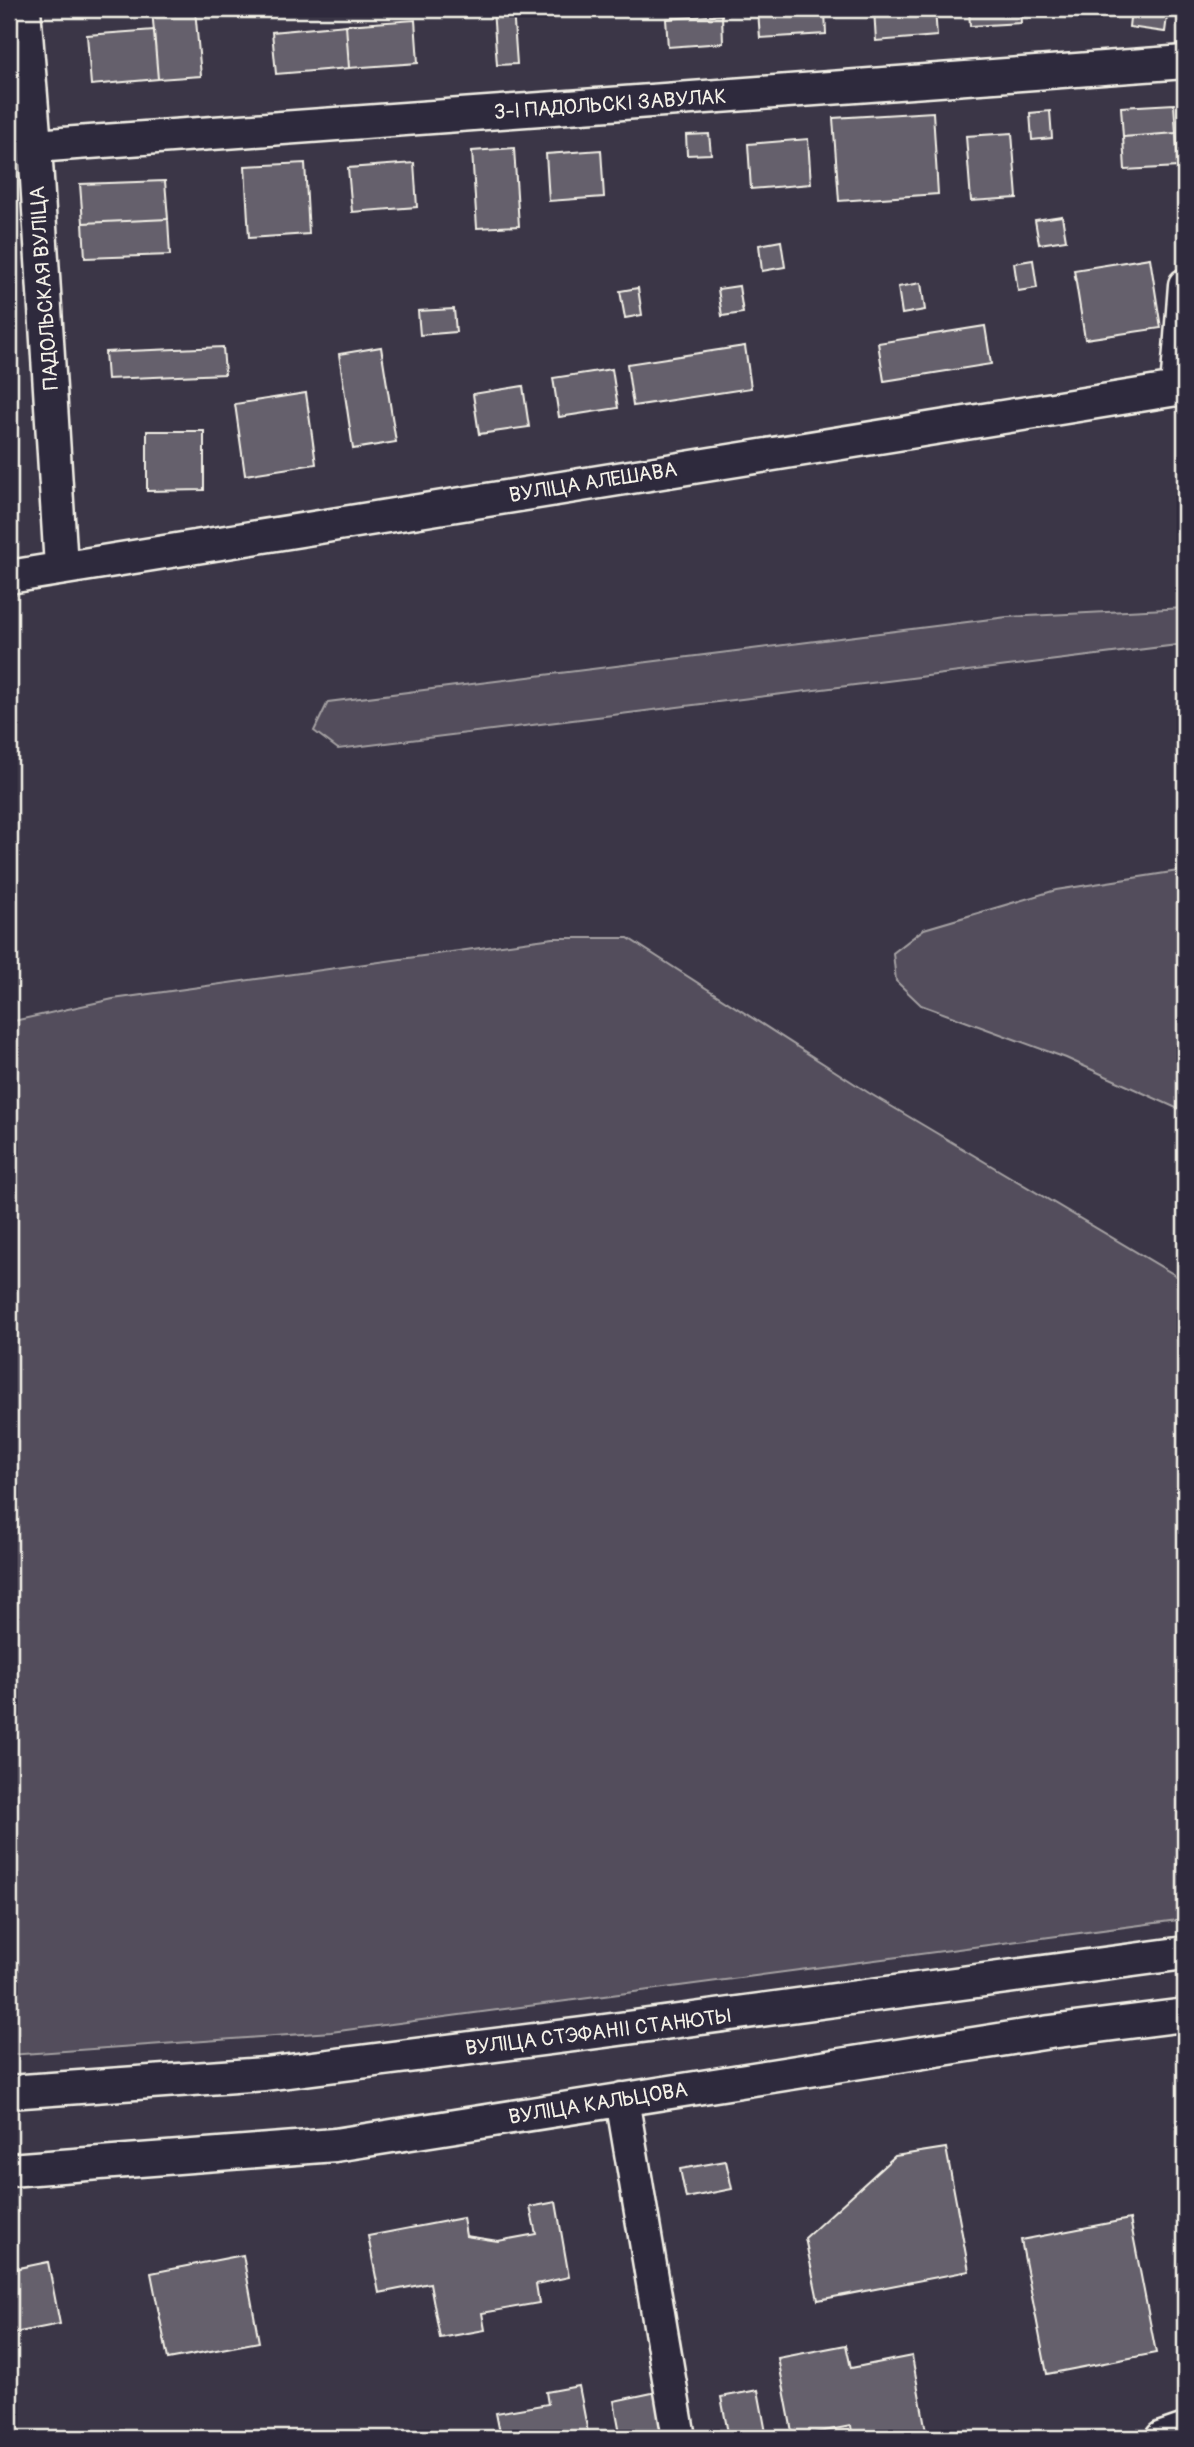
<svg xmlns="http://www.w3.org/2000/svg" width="1194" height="2447" viewBox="0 0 1194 2447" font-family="Pangolin,sans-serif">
<rect width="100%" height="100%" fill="#3b3647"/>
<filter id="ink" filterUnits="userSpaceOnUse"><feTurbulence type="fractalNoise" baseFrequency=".0143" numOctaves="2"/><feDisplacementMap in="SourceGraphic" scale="14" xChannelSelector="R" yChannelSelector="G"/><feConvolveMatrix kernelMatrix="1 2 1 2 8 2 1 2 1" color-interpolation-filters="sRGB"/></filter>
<g filter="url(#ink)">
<path fill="#534e5c" stroke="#a4a0a2" stroke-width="2" d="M 1185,608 L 1185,644 L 338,749 L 314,731 L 328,702 L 1007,617 Z
M 1185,870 L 1185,1112 L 1066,1058 L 921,1005 L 896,981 L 893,953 L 924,929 L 1056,890 Z
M 553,938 L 628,938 L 869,1093 L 1185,1281 L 1185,1919 L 331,2032 L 9,2055 L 9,1022 L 113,999 Z"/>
<path fill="#65616c" stroke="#f4f1e8" stroke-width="2" d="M 152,9 L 195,9 L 201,76 L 158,79 Z
M 493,9 L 513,9 L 517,64 L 497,65 Z
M 798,9 L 825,9 L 826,34 L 760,38 L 758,11 Z
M 874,9 L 935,9 L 937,36 L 876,41 Z
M 969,9 L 1020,9 L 1021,23 L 970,26 Z
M 1131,9 L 1168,9 L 1165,32 L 1129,27 Z
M 722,15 L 723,43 L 668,47 L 666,19 Z
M 415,20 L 418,63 L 349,68 L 346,25 Z
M 346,25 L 349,68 L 276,74 L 272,32 Z
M 154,30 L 158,79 L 91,85 L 87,35 Z
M 1174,104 L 1176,133 L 1123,137 L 1121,107 Z
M 1050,111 L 1052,138 L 1032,140 L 1030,113 Z
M 933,112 L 938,194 L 839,201 L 833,118 Z
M 1012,133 L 1017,198 L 971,201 L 966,136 Z
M 1176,133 L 1178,167 L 1125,170 L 1123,137 Z
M 709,134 L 711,154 L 687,155 L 686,135 Z
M 808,139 L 811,184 L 751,189 L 748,144 Z
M 514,148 L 519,226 L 477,228 L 472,151 Z
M 601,150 L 604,197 L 549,201 L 546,154 Z
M 305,163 L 309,234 L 249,238 L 245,166 Z
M 414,163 L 417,207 L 352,212 L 348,168 Z
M 165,181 L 168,219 L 83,223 L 80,184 Z
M 1062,216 L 1066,240 L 1039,244 L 1035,220 Z
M 168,219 L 170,255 L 85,258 L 83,223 Z
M 781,241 L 785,267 L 762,271 L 759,245 Z
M 1150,258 L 1161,328 L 1085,339 L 1074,270 Z
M 1033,260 L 1037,288 L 1018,291 L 1014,263 Z
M 921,283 L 925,310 L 902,314 L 898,287 Z
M 739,286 L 743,313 L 722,316 L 718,289 Z
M 638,288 L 642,315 L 625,318 L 620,291 Z
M 454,309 L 456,332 L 420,335 L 418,311 Z
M 985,326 L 991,364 L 884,381 L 878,343 Z
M 745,346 L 751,388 L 633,406 L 627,364 Z
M 223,347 L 225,374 L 107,379 L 105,352 Z
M 381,347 L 396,442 L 353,449 L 339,354 Z
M 612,369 L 618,408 L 559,417 L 553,378 Z
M 9,378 L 13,430 L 9,430 Z
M 523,386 L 529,427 L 479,434 L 473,394 Z
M 306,393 L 316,464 L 245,475 L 235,404 Z
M 147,431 L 204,431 L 204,490 L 147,491 Z
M 946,2148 L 969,2271 L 818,2300 L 805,2238 L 895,2156 Z
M 726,2161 L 732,2189 L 686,2198 L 680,2169 Z
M 556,2202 L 569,2277 L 536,2284 L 539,2303 L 482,2313 L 485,2330 L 440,2338 L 430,2283 L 379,2293 L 368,2236 L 463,2218 L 466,2236 L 498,2241 L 536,2234 L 530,2207 Z
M 1130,2219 L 1156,2353 L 1047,2374 L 1021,2240 Z
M 243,2255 L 259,2342 L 168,2359 L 151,2273 Z
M 48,2262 L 60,2324 L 9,2334 L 9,2270 Z
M 846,2345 L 851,2368 L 912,2356 L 926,2431 L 886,2438 L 853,2438 L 851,2426 L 793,2437 L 778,2358 Z
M 579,2386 L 589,2438 L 501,2438 L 496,2413 L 548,2404 L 546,2392 Z
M 758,2390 L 767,2438 L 729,2438 L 721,2397 Z
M 657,2392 L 666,2438 L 621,2438 L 614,2401 Z"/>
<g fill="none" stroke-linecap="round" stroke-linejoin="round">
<g stroke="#f4f1e8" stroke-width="37">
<path id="street" d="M 24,9 L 35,146 L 61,567
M 35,146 L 1185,62
M 1177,389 L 1185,285
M 9,577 L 1177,389 L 1185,391
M 9,2092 L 265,2074 L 582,2034 L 1185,1953
M 622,2099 L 679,2438
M 9,2170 L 335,2145 L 1050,2032 L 1185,2015
M 1162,2438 L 1185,2430"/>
</g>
<use href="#street" stroke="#2f2a3d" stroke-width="32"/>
</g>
</g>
<g text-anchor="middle" stroke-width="6" stroke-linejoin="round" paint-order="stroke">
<g font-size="21" fill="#f4f1e8" stroke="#2f2a3d">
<text transform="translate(610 104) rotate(-4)" y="7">3-І ПАДОЛЬСКІ ЗАВУЛАК</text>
<text transform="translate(44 288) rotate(-94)" y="7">ПАДОЛЬСКАЯ ВУЛІЦА</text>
<text transform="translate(593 482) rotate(-9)" y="7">ВУЛІЦА АЛЕШАВА</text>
<text transform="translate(598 2032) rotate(-7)" y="7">ВУЛІЦА СТЭФАНІІ СТАНЮТЫ</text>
<text transform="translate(598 2103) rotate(-9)" y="7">ВУЛІЦА КАЛЬЦОВА</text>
</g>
</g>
<rect width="1194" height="2447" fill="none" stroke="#2f2a3d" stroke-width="35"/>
<rect x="18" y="18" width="1159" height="2412" fill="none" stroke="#f4f1e8" stroke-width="2.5" filter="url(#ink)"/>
</svg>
